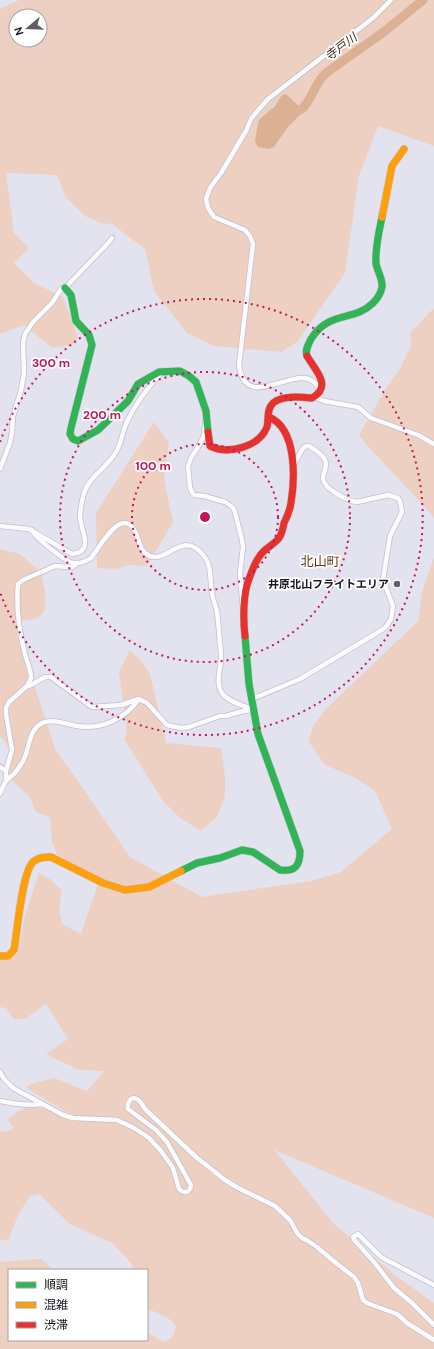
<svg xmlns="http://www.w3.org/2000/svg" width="434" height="1349" viewBox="0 0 434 1349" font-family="'DM Sans','Noto Sans JP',sans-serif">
<rect width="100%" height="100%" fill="#e3e2ef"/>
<path fill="#edd0c1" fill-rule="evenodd" d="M 19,0 L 434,0 L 434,146 L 378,126 L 359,176 L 345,273 L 297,342 L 281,352 L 214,346 L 187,333 L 154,291 L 145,249 L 112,224 L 101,223 L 85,216 L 66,198 L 57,175 L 6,173 L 14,233 L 29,248 L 14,263 L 34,283 L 63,297 L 78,337 L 73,345 L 52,348 L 24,325 L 0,334 L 0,9 ZM 16,16 L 40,16 L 40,40 L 16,40 ZM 286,94 L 303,110 L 303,112 L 288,127 L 274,147 L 257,126 L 258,122 L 261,118 L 270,111 L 278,100 Z
M 434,309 L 434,518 L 433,516 L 365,443 L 359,435 L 388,385 L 400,369 L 411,345 L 410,333 L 431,311 Z
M 154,422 L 169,443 L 164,479 L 173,522 L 147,566 L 128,565 L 116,569 L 97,568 L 96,513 Z
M 0,549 L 20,554 L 41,572 C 43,585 53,611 36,618 C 30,620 23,620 17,621 L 21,645 L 56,751 L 73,774 L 130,857 L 202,897 L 311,881 L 341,872 L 392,829 L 375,791 L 356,778 L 325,765 L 309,742 L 313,726 L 327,708 L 418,621 L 423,588 L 434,558 L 434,1218 L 279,1152 L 272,1147 L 333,1223 L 396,1276 L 434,1303 L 434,1349 L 0,1349 L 0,1262 L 41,1259 L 54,1270 L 9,1270 L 9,1340 L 147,1340 L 147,1332 L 163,1342 C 172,1339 174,1336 176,1326 L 171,1320 L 147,1308 L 147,1270 L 131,1270 L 133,1265 L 112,1243 L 70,1224 L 39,1194 L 30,1196 L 18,1215 L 8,1241 L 0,1239 L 0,1131 L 7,1132 L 14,1128 L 7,1119 C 13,1115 20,1110 26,1108 C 45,1102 62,1120 80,1120 L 31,1091 L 26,1087 L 34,1083 L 54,1078 L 87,1091 L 104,1071 L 79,1070 L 46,1054 L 68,1039 L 46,1004 L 25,1019 L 14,1019 L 6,1008 L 0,1007 L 0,958 L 9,960 L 18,953 L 25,915 L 39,873 L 51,880 L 62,890 L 59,908 L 62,924 L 81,934 L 100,878 L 58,856 L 52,842 L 50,817 L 36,812 L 30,797 L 13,781 L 8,773 L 13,756 L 4,740 L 0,737 Z
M 130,650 L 141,661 L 150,674 L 166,743 L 221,748 L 225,777 L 225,797 L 216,818 L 201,831 L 179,817 L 163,801 L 124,739 L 127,732 L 119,672 Z"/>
<path fill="#dcb093" d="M 286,94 L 303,110 L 303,112 L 288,127 L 274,147 L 268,149 L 258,147 L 255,142 L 258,122 L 261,118 L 274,107 L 282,95 Z"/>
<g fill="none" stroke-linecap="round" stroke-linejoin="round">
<path stroke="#dcb093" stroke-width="9" d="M 292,114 C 296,112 300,110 303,108 C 313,98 315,82 326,73 L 385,31 L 423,0"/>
<g stroke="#c1bfca" stroke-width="6">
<path id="street" d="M 319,390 C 305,353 246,419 239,365 L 253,244 L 250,236 L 245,230 L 214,217 L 208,208 L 206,199 L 210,188 L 221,173 L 246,131 L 251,119 L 259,109 L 268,99 L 373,18 L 391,0
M 315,397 L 324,401 L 358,407 L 371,418 L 418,435 L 434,444
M 205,424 L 204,436 L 198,447 L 191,458 L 188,466 L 190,488 L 193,494 L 194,495 L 204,496 L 225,502 L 231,506 L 234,509 L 242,540 L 243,547 L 240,574 L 243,609
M 0,469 L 10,443 L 12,432 L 13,416 L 21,391 L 24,373 L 23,343 L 25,334 L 33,322 L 52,303 L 61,289 L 65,288 L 110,241 L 112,238
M 0,526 L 29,529 L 72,554 C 95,552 81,531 80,517 C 80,509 82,501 84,493 C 89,477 105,469 114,455 C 122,444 121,436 126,424 C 134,406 148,387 162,372
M 32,530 C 34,537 63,559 70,562 C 78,565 85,562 91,558 C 100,547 121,506 135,531 C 139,538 139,548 145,553 C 165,570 181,526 204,556 C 212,566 210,582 212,594 C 213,600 216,606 217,612 C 218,617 218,624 219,630 C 219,639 221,648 221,657 C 221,668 215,683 222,693 C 228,702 243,705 253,710
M 27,686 L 31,678 C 31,670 27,662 25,654 C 19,631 16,607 18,584 L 23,580 L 55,566 L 69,567 L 73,567 L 77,563
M 252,699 L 300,679 L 385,628 L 391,619 L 393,606 L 383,580 L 390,536 L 402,512 L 400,501 L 398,498 L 388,495 L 357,502 C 348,501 323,489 323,478 C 323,473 328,466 325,460 C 323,455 314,449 309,446 L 306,446 C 299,450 299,459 293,465
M 0,767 L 6,771 L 6,780
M 6,771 L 12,750 L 6,714 L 6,708 L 9,702 L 27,686 L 29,686 L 45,677 L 51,677 L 92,707 L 121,705 L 139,699
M 0,794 C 2,789 4,783 7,780 C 9,777 12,776 14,774 C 18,769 22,764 24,759 C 29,749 29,732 39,725 C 50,717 65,724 77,726 C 101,730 125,719 139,699 L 147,703 L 167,725 L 180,728 L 189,727 L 220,716 L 226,716 L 243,711 L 252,710
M 0,1072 L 4,1079 L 13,1088 L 63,1115 L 73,1118 L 117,1120 L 134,1128 L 149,1138 L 161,1151 L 173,1168 L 179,1189 L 183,1192 L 187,1192 L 190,1189 L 191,1185 L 167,1142 L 156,1130 L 128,1109 C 127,1103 130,1096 137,1099 C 141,1101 143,1107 146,1110 L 196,1157 L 225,1180 L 238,1188 L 275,1206 L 290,1220 L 297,1233 L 302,1238 L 308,1241 L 317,1247 L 336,1263 L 354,1277 L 358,1283 L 363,1300 L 367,1303 L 397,1314 L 407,1323 L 434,1340
M 0,1101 C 14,1104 28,1106 42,1104
M 434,1285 L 381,1257 L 358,1234 L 353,1237 L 355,1241 L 374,1262 L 394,1288 L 412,1303 L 434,1325"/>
</g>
<g stroke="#c1bfca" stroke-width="8">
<path id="fast" d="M 65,288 L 71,295 L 76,321 L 89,335 L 92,345 L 71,428 L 70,434 L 73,439 L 78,441 L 98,430 L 128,401 L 138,384 L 159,372 L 180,371 L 189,376 L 196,382 L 206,411 L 208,432
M 307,356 C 305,350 308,345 311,339 C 329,310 354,322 373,303 C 377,299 381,293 382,287 C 383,279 377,271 376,263 C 375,248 379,232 382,217
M 181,871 L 197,863 L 220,858 L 242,850 L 253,852 L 280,870 C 295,872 300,866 300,851 L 258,734 L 249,684 L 245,636"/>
</g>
<g stroke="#c1bfca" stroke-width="8">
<path id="slow" d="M 382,217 L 392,166 L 404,149
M 0,956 L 8,956 L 14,950 C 17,933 22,872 33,862 C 38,857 45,857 51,857 L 103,883 L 125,890 L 149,887 L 181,871"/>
</g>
<g stroke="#c1bfca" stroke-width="8">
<path id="jam" d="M 208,432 L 210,446 C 228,455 259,447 267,427 C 269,420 266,410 273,403 C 282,395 301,397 312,398 C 333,386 315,370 307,356
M 245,636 C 243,619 243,594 249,579 C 253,568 257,557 265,550 C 270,546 276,542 279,538 C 282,534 283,528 284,523 C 287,517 290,510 291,503 C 295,478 297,429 269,417"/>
</g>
<use href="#street" stroke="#fbfbfd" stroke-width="4.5"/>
<use href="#fast" stroke="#30b455" stroke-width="7"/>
<use href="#slow" stroke="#ff9f0a" stroke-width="7"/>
<use href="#jam" stroke="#e5322d" stroke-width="7"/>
</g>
<g fill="none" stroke="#c2185b" stroke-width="2" stroke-dasharray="2 4">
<circle cx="205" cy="517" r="73"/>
<circle cx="205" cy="517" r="145"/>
<path d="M0 442A218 218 0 1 1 0 592"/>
</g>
<circle fill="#5e5d68" stroke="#fff" stroke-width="1.5" cx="397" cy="584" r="4"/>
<g text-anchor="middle" stroke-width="3.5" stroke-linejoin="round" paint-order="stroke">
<g font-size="11" font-weight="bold" fill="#17161f" stroke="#fff" text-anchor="end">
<text x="389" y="588">井原北山フライトエリア</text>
</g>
<g font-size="12" font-style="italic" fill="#422813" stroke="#fff">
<text transform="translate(341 47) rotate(-37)" y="4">寺戸川</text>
</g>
<g font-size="13" fill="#663a14" stroke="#fff">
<text x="320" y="566">北山町</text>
</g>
</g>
<circle cx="205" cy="517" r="6" fill="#c2185b" stroke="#fff" stroke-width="2"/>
<g font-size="12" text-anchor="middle" font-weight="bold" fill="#c2185b" stroke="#fff" stroke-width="3.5" stroke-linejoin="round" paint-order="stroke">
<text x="51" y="367">300 m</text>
<text x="102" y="419">200 m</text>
<text x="153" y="470">100 m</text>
</g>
<rect x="8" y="1269" width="140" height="72" fill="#ffffff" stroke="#a2a2a5"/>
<rect x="16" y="1282" width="20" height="6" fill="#30b455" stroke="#a2a2a5"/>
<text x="44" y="1289" font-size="12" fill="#17161f">順調</text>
<rect x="16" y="1302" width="20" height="6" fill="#ff9f0a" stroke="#a2a2a5"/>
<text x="44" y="1309" font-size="12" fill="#17161f">混雑</text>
<rect x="16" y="1322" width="20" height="6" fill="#e5322d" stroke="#a2a2a5"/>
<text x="44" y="1329" font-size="12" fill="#17161f">渋滞</text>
<g transform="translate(28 28) rotate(251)"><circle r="19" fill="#ffffff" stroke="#a2a2a5"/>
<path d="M0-3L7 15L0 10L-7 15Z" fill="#5e5d68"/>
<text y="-6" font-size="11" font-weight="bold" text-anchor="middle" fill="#17161f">N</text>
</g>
</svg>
